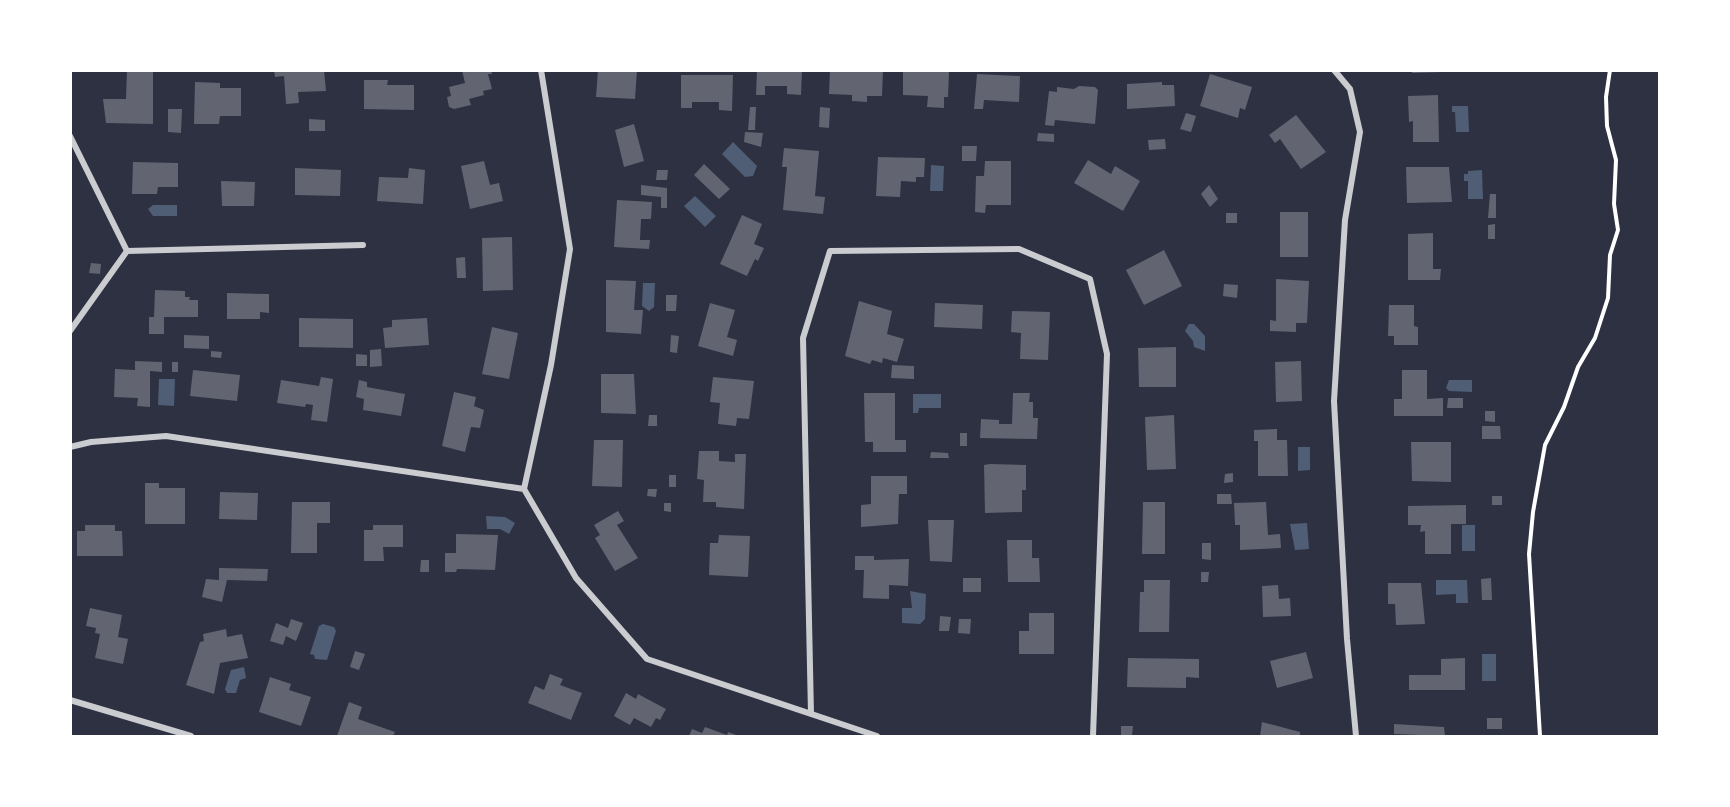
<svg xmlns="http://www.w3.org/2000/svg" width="1730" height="807" viewBox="0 0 1730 807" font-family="Poppins,sans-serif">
<rect width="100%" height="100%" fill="#2d3142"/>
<path fill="#4f5d75" d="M 1452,106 L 1468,106 L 1469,132 L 1456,132 L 1455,112 L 1452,112 Z
M 733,142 L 757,166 L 753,176 L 745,177 L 722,154 Z
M 931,165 L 944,166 L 943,191 L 930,191 Z
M 1482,170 L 1483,199 L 1468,199 L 1468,181 L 1464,181 L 1464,174 L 1468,174 L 1468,171 Z
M 695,196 L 716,216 L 705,227 L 684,206 Z
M 153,205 L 177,205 L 177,216 L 153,216 L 148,209 Z
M 643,283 L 655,283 L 654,307 L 649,311 L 642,306 Z
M 1189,324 L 1194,324 L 1205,336 L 1205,351 L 1194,347 L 1193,341 L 1185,331 Z
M 159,379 L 175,379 L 174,406 L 158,405 Z
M 1449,380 L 1472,380 L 1472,392 L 1449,391 L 1446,388 Z
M 913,394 L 941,394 L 941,408 L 919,408 L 918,413 L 913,413 Z
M 1298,447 L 1310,447 L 1310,470 L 1298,471 Z
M 486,516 L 505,517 L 515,523 L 509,534 L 500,529 L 487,529 Z
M 1307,523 L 1309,549 L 1295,550 L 1290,524 Z
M 1462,525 L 1475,525 L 1475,551 L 1462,551 Z
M 1436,580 L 1467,580 L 1468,603 L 1456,603 L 1456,594 L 1436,595 Z
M 910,591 L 926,594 L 925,619 L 920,624 L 902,623 L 902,608 L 912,608 Z
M 323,624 L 334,627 L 336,631 L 327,660 L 315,659 L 314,655 L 310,654 L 319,626 Z
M 1482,654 L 1496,654 L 1496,681 L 1482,681 Z
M 244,667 L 246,678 L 240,680 L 236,693 L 227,693 L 225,689 L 231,670 Z"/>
<path fill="#626471" d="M 127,70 L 153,71 L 153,124 L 106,123 L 103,99 L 126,99 Z
M 274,70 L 324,70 L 326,91 L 298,92 L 299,103 L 286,104 L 284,76 L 275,77 Z
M 462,70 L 491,70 L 492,74 L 488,74 L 492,89 L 483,91 L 484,95 L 469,99 L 471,105 L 454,109 L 449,107 L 447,97 L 451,96 L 449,87 L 465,83 Z
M 598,70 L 637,70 L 635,99 L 596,97 Z
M 757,70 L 802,70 L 801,95 L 787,94 L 787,86 L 765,86 L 765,95 L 756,95 Z
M 830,70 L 883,70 L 882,96 L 867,96 L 867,102 L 852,101 L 852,95 L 829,94 Z
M 912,70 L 949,72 L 948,97 L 944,97 L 944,108 L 927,107 L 928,96 L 903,95 L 903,72 Z
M 1412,70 L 1444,70 L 1444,72 L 1412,73 Z
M 977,74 L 1020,76 L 1019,102 L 984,100 L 983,109 L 974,109 Z
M 1210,74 L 1252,87 L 1245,110 L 1240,108 L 1238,118 L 1200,106 Z
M 681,75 L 733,75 L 732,111 L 719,110 L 719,102 L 692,102 L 692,108 L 681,108 Z
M 364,80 L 388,80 L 387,85 L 414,85 L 414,110 L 364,109 Z
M 195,82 L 220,83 L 220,88 L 241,88 L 241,116 L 220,116 L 219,124 L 194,124 Z
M 1162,82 L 1162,85 L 1174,85 L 1175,106 L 1127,109 L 1127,84 Z
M 1079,86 L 1095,87 L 1098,90 L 1095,124 L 1055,120 L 1054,126 L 1045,125 L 1049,91 L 1057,92 L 1057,87 L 1074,89 Z
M 1438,95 L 1439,142 L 1413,142 L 1413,121 L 1409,122 L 1408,96 Z
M 750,107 L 756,107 L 755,130 L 748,130 Z
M 820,107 L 830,108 L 829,128 L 819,127 Z
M 168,109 L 182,109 L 181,133 L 168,132 Z
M 1186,113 L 1196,116 L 1191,132 L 1180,129 Z
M 1296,115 L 1326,152 L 1301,169 L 1280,139 L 1275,143 L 1269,135 Z
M 309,119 L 325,120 L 325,131 L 309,131 Z
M 634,124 L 644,161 L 624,167 L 615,130 Z
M 745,132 L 763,133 L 761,147 L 744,142 Z
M 1038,133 L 1054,134 L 1054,142 L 1037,141 Z
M 1165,139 L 1166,149 L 1149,150 L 1148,140 Z
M 962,146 L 977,146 L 976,161 L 962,161 Z
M 784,148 L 819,151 L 815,196 L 825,197 L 823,214 L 783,210 L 787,167 L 782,167 Z
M 878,157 L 925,158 L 924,177 L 916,177 L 916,182 L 901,181 L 900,197 L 876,196 Z
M 1088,160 L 1111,174 L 1115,166 L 1140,181 L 1123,211 L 1074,183 Z
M 484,161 L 490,185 L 499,183 L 503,201 L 470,209 L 461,166 Z
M 985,161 L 1011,161 L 1011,205 L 986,205 L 985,213 L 975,212 L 976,176 L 984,176 Z
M 133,162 L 178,163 L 178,187 L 158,187 L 157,194 L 132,194 Z
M 704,164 L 730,189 L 719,199 L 694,175 Z
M 1406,167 L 1449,167 L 1452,202 L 1407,203 Z
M 295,168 L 341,170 L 340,196 L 295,195 Z
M 409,168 L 425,170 L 423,204 L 377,201 L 379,177 L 408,178 Z
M 657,170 L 668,170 L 667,180 L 656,180 Z
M 221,181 L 255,182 L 254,206 L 222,206 Z
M 641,185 L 667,188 L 667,208 L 661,208 L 661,197 L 641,195 Z
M 1209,185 L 1218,199 L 1210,207 L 1201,194 Z
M 1490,194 L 1496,194 L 1496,218 L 1488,218 Z
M 617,200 L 652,202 L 651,219 L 641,219 L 640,240 L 650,240 L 649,249 L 614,247 Z
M 1280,212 L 1308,212 L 1308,257 L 1280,257 Z
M 1226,213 L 1237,213 L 1237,223 L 1226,223 Z
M 742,215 L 762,224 L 754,244 L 764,248 L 758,261 L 755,259 L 747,276 L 720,264 Z
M 1495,224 L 1495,239 L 1488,239 L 1488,225 Z
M 1433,233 L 1433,269 L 1441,269 L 1440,280 L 1408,280 L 1408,234 Z
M 512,237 L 513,290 L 483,291 L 482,238 Z
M 1164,250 L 1182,286 L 1144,305 L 1126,270 Z
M 465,257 L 466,278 L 457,278 L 456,258 Z
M 91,263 L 101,264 L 100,274 L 89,273 Z
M 1276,279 L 1309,281 L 1307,323 L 1296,323 L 1296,332 L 1270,331 L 1270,320 L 1276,321 Z
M 606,280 L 636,281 L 634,310 L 643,310 L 641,334 L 606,332 Z
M 1224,284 L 1238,285 L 1237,298 L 1223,296 Z
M 155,290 L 185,291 L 185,297 L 190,297 L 189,300 L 198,300 L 198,317 L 164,317 L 164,334 L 149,334 L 149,317 L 154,317 Z
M 227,293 L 269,294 L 269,313 L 260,312 L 260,319 L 227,319 Z
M 666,295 L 677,295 L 676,311 L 666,311 Z
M 859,301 L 892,311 L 887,334 L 904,339 L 897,362 L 883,358 L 882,363 L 872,360 L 870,364 L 845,356 Z
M 710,303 L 735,310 L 727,337 L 737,340 L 733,356 L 698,346 Z
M 935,303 L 983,305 L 982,329 L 934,327 Z
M 1389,305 L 1414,305 L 1414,326 L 1418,327 L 1418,345 L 1394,345 L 1394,336 L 1388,336 Z
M 1012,311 L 1050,312 L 1048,360 L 1020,359 L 1021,333 L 1011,332 Z
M 299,318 L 353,319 L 353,348 L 299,347 Z
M 427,318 L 429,345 L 385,348 L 383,328 L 392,327 L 392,320 Z
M 492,327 L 518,333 L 509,379 L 482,374 Z
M 184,335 L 209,336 L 209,349 L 184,348 Z
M 671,335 L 679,336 L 677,353 L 670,352 Z
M 1176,347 L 1176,387 L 1139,387 L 1138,348 Z
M 381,349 L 382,366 L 370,367 L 370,350 Z
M 211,351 L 222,352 L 221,358 L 211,357 Z
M 356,354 L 367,355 L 367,366 L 356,366 Z
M 135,361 L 162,362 L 162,372 L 150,371 L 150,407 L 137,406 L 138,398 L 114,397 L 115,369 L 135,370 Z
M 1301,361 L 1302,401 L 1276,402 L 1275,362 Z
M 172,362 L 178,362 L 178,372 L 172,372 Z
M 892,365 L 914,366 L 914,379 L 891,378 Z
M 193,370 L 240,375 L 237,401 L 190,396 Z
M 1402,370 L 1427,370 L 1427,399 L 1443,398 L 1443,416 L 1394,416 L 1394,399 L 1402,399 Z
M 601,374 L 634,374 L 636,414 L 601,413 Z
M 321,377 L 333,379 L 327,422 L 311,420 L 313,405 L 306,404 L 305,407 L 277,403 L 281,380 L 319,386 Z
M 713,377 L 754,381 L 749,419 L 737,418 L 736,426 L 718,424 L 720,403 L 710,402 Z
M 359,380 L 367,382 L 367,387 L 405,394 L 401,416 L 363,410 L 364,399 L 356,397 Z
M 454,392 L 476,397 L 474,406 L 484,410 L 480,428 L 471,427 L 465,452 L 442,446 Z
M 864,393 L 895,393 L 895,440 L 906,440 L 906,452 L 873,452 L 873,442 L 865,442 Z
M 1013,393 L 1030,393 L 1029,402 L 1033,402 L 1033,418 L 1038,418 L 1037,439 L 980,438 L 981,419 L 999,420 L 999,424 L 1012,424 Z
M 1448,398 L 1463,398 L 1463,408 L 1447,408 Z
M 1485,411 L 1495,411 L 1495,422 L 1485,421 Z
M 649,415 L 657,415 L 657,426 L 648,426 Z
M 1174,415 L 1176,469 L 1147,470 L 1145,417 Z
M 1482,426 L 1500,426 L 1501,439 L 1482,439 Z
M 1277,429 L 1277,440 L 1287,440 L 1288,476 L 1258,476 L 1258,441 L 1254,441 L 1254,430 Z
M 960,433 L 967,433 L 967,446 L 960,446 Z
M 594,440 L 623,440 L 622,487 L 592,486 Z
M 1411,442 L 1451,442 L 1451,482 L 1412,481 Z
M 699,451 L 719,451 L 719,461 L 735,462 L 735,454 L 746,454 L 744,509 L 716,507 L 716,502 L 703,502 L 704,480 L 697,479 Z
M 931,452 L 948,453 L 949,458 L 930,458 Z
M 990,464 L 1026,465 L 1026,490 L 1022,490 L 1022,512 L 985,513 L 984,465 Z
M 1233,473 L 1233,482 L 1224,483 L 1225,474 Z
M 669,475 L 676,475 L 676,487 L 669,487 Z
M 871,476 L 907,476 L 907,494 L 899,494 L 898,524 L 861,527 L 861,505 L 871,504 Z
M 145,483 L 159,483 L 159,488 L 185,488 L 185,524 L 145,524 Z
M 648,489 L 657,489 L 656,497 L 647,496 Z
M 220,492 L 258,493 L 257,520 L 219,519 Z
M 1217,494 L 1231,494 L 1232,504 L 1217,504 Z
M 1492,496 L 1502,496 L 1502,505 L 1492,505 Z
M 292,502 L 330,502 L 330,523 L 317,523 L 317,553 L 291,553 Z
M 1143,502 L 1165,502 L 1165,554 L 1142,554 Z
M 1266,502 L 1268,535 L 1280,534 L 1281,548 L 1240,550 L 1240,525 L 1235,525 L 1234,503 Z
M 664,503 L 671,503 L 671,512 L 664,511 Z
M 1466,505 L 1466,524 L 1451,524 L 1451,554 L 1425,554 L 1425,531 L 1420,532 L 1421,525 L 1408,525 L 1408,506 Z
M 618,511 L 624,521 L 617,525 L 638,558 L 615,571 L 595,538 L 600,535 L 594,525 Z
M 928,520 L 954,520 L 952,562 L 930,561 Z
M 85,525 L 115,525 L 115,531 L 122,531 L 123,556 L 77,556 L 77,531 L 85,531 Z
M 373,525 L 403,525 L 403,547 L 383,547 L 384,561 L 364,561 L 364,530 L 373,530 Z
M 456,534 L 498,535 L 495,570 L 457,569 L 456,572 L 445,572 L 445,553 L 456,553 Z
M 719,535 L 750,536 L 748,577 L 709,575 L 710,543 L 718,543 Z
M 1007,540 L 1032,540 L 1032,558 L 1039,558 L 1040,582 L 1008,582 Z
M 1202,543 L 1211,543 L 1211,560 L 1202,559 Z
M 855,556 L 874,556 L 874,560 L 909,559 L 908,586 L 889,585 L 889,599 L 863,598 L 864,570 L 855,570 Z
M 421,560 L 429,560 L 429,572 L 420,572 Z
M 219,568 L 268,569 L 267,581 L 227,580 L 222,602 L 202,597 L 206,579 L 219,580 Z
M 1201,572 L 1209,572 L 1208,582 L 1201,582 Z
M 963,578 L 981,578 L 981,592 L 963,592 Z
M 1491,578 L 1492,600 L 1482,600 L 1481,579 Z
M 1144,580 L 1170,580 L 1169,632 L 1139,632 L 1140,592 L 1144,592 Z
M 1388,583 L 1421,583 L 1425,624 L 1396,625 L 1395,604 L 1388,604 Z
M 1278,585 L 1279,599 L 1290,598 L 1291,616 L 1263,617 L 1262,586 Z
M 90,608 L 122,615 L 118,637 L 128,639 L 123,664 L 95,658 L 100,634 L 95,633 L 96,628 L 86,626 Z
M 1029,613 L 1054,613 L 1054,654 L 1019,654 L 1019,631 L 1029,631 Z
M 940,616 L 951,617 L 949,631 L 939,631 Z
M 291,619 L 303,623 L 296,641 L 286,636 L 283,645 L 270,641 L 276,623 L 288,628 Z
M 959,619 L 971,619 L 970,634 L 958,633 Z
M 226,629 L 227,637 L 242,634 L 248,658 L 220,663 L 214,694 L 186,685 L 200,642 L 204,641 L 203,634 Z
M 355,651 L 365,654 L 359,670 L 350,667 Z
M 1306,652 L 1313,678 L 1277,688 L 1270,661 Z
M 1128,658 L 1199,659 L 1199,678 L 1186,677 L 1186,688 L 1127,687 Z
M 1465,658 L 1465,690 L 1409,690 L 1409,675 L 1441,675 L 1441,659 Z
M 550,674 L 563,679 L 560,685 L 582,693 L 571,720 L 528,703 L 535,686 L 544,690 Z
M 270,677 L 291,684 L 289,690 L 311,697 L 301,726 L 259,712 Z
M 626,693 L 636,699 L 638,694 L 666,709 L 660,720 L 656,718 L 651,727 L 634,718 L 630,725 L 614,716 Z
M 349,702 L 362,707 L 358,719 L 395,732 L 393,736 L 337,736 Z
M 1487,718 L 1502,718 L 1502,729 L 1487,729 Z
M 1262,722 L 1300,732 L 1300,736 L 1260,736 Z
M 1394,724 L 1444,727 L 1445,736 L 1394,734 Z
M 1121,726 L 1133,726 L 1132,736 L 1121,736 Z
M 705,727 L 727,735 L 728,732 L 739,736 L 689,736 L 692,729 L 702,733 Z"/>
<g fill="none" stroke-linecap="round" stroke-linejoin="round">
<path stroke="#fff" stroke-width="4" d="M 1540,736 L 1529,554 L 1533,512 L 1545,445 L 1564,407 L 1578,367 L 1595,338 L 1608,298 L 1610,255 L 1618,230 L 1614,204 L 1616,160 L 1607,126 L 1606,97 L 1610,70"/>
<path stroke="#caccd0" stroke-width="6" d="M 1334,70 L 1350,89 L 1360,132 L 1345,220 L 1334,401 L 1347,639 L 1356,736
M 70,136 L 127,251 L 70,331
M 127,251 L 363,245
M 70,447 L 91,442 L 166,436 L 524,489 L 576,578 L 647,659 L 877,736
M 524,489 L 551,365 L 570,249 L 541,70
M 70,700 L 191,736
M 811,714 L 803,338 L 830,251 L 1019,249 L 1090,279 L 1107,354 L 1093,736"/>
</g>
<rect width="1730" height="807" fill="none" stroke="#ffffff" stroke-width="144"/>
</svg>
